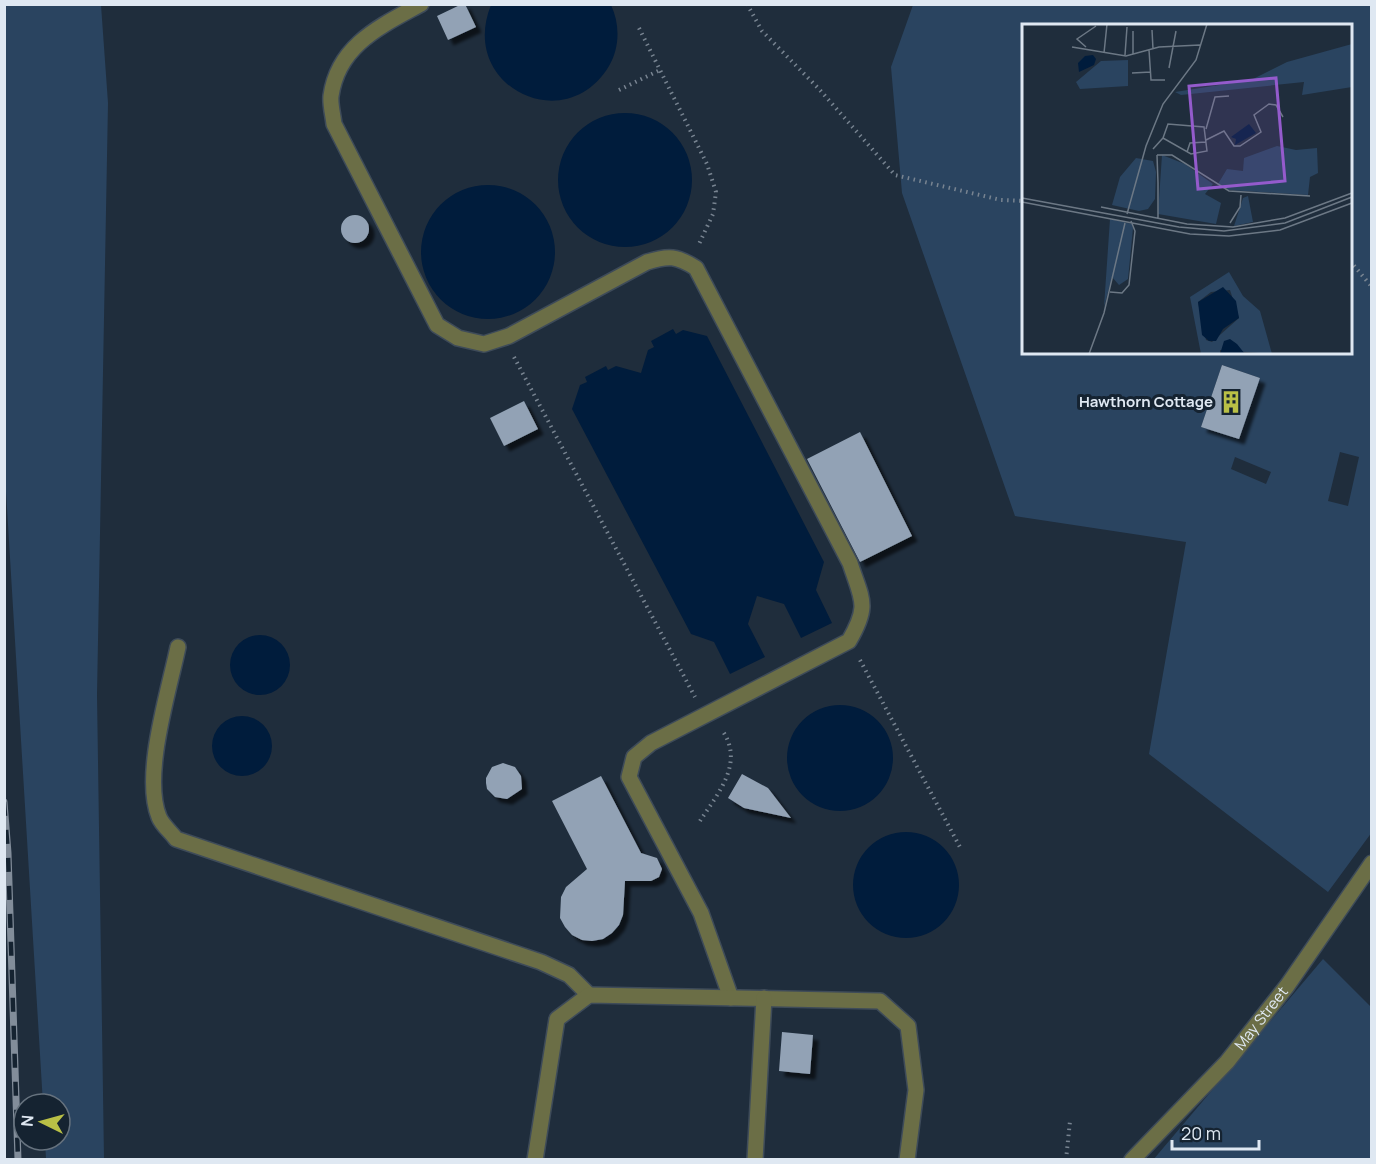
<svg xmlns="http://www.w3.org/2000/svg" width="1376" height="1164" viewBox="0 0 1376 1164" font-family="Manrope,sans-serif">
<defs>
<filter id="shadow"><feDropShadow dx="5.5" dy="5.5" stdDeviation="1.5" flood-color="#0009"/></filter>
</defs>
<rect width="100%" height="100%" fill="#1f2d3c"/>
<path fill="#2a4460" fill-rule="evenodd" d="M 4,5 L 101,5 L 108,103 L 97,695 L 104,1159 L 46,1159 L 45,1140 L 60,1140 L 60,1104 L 43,1104 L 5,475 Z
M 913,5 L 1371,5 L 1372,832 L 1328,892 L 1149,754 L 1186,542 L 1015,516 L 902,193 L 891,67 ZM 1024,26 L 1350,26 L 1350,352 L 1024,352 ZM 1222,365 L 1260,378 L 1239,439 L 1201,427 ZM 1340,452 L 1359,457 L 1348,506 L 1328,501 ZM 1235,457 L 1271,472 L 1266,484 L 1231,469 Z
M 1323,959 L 1371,1007 L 1371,1159 L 1153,1160 Z"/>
<path fill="#001c3c" d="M 491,5 L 611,5 C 620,24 620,47 609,66 C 565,139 458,86 491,5 Z
M558 180a67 67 0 1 1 134 0a67 67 0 1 1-134 0Z
M421 252a67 67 0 1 1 134 0a67 67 0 1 1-134 0Z
M 673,329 L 676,334 L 683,330 L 707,336 L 824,562 L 816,590 L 832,623 L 801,638 L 784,604 L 757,596 L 748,624 L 765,657 L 730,674 L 714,642 L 691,634 L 572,409 L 580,385 L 587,382 L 585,377 L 606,366 L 608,370 L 616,366 L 641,373 L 648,350 L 654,347 L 651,341 Z
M230 665a30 30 0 1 1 60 0a30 30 0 1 1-60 0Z
M787 758a53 53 0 1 1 106 0a53 53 0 1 1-106 0Z
M212 746a30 30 0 1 1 60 0a30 30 0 1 1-60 0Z
M853 885a53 53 0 1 1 106 0a53 53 0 1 1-106 0Z"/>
<path fill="#92a2b5" filter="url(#shadow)" d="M 462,4 L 465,4 L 476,27 L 448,40 L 437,16 Z
M341 229a14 14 0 1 1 28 0a14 14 0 1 1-28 0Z
M 1222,365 L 1260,378 L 1239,439 L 1201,427 Z
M 524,401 L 538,429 L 504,446 L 490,418 Z
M 860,432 L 912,536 L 860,562 L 807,459 Z
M 503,763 L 515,767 L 521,776 L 522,789 L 507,799 L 495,797 L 487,789 L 486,783 L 486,778 L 492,767 Z
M 742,774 L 768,788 L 791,818 L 744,808 L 728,798 Z
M 601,776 L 641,853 L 657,858 L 662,869 L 659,877 L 651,881 L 625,881 L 623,915 L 619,925 L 612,933 L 603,939 L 592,941 L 582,940 L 572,935 L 565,927 L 560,918 L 561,897 L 566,887 L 587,869 L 552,801 Z
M 782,1032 L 813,1035 L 810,1074 L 779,1071 Z"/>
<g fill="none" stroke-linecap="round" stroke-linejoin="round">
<g stroke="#3e4b59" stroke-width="18">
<g id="minor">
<path d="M 421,4 C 381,26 338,45 331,96 C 330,104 333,115 334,124 L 437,325 L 458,338 L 484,344 L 509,336 L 647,262 C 669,255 677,256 696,268 L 850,563 C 862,600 870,605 849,641 L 651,743 L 634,757 L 629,777 L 701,913 L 731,998"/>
<path d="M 178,647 C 169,691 142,775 159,817 C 162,825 171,832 176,839 L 541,962 L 569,975 L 589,995"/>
<path d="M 535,1160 L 557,1019 L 589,995 L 880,1001 L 908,1026 L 916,1090 L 907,1160"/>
<path d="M 755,1160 L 764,998"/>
<path id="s1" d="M 1132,1160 L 1227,1062 L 1287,986 L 1372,863"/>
</g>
</g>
<path stroke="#788491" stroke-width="4" stroke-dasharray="1.5 4.5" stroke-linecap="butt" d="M 747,4 L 762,31 L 819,89 L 895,175 L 1001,200 L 1024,201
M 639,28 L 707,164 L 716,192 L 713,214 L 699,244
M 619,90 L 660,70
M 1350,261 L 1372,287
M 514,357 L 695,697
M 860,660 L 961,849
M 700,821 C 718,793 745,763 722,730
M 1066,1160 L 1070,1121"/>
<use href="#minor" stroke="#6b6e46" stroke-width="15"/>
<g stroke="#828d9a" stroke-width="7">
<path id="rail" d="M 4,802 L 8,853 L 18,1160"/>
</g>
<use href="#rail" stroke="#152331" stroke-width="4.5" stroke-dasharray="14" stroke-linecap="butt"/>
</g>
<defs>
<g id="building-bare" transform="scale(1.8)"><path d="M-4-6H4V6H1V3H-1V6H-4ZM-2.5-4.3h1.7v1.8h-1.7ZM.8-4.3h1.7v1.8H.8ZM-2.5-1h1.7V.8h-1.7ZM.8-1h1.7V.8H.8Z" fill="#b9c046" stroke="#152331" stroke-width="2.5" paint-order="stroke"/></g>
</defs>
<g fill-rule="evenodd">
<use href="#building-bare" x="1231" y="402"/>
</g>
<g text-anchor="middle" stroke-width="6" stroke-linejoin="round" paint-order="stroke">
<g font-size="15" font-weight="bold" fill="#dfe8f2" stroke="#152331" text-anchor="end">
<text x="1213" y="407">Hawthorn Cottage</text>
</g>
<g font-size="15" fill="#dfe8f2" stroke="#152331">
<text dy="5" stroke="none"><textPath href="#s1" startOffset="192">May Street</textPath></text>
</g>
</g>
<g transform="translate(1022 24)">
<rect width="330" height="330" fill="#1f2d3c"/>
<path d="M 330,20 L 330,63 L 280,71 L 282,58 L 159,71 L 153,68 L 229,56 L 265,38 ZM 106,36 L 106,62 L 58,65 L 54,58 L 79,37 ZM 255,122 L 274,126 L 295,124 L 296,149 L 288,153 L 286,171 L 207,166 L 196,160 L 205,145 L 221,147 L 222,134 ZM 140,131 L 163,140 L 191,160 L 183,170 L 199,179 L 194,200 L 136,190 ZM 114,134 L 131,137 L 134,148 L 133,175 L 126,185 L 117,187 L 90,181 L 98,153 ZM 226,172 L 231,198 L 212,202 L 221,174 ZM 88,195 L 110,200 L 111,204 L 106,255 L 97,261 L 90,253 L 82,283 ZM 207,248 L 221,272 L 238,287 L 250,330 L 198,326 L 198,330 L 179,330 L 168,273 ZM 208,266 L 217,294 L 190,318 L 184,316 L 176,278 L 189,268 Z" fill="#2a4460" fill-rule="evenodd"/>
<path d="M 71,31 L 74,35 L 72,41 L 57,48 L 56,39 L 63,32 ZM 227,100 L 234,109 L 213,121 L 214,115 L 209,113 ZM 201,263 L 214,277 L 217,294 L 201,305 L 194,317 L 187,317 L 180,311 L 176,278 ZM 208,315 L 215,320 L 223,330 L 198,330 L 202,317 Z" fill="#001c3c"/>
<path fill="none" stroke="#6c7885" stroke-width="1.5" d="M 130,6 L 131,25M 111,7 L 111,30M 50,23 L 104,32 L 137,23 L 178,21M 64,23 L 55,15 L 74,2M 127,26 L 129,56 L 143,56M 82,29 L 85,0M 103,31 L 105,3M 147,44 L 154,7M 110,49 L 129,48M 184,105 L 193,73 L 207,72M 184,116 L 202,107 L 212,122 L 218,122 L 239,108 L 232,91 L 247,80 L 254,81 L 261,93M 131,125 L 141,114 L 169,130 L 185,127 L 182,103 L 146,100 L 141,114M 165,128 L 168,119 L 184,118M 135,131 L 150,131 L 207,167 L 288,172M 135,131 L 136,159M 136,159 L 136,194M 0,174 L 157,203 L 202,207 L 263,199 L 330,173M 0,178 L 168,210 L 207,212 L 258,206 L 330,179M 79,183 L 165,200 L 211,203 L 263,194 L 330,169M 105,190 L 124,122 L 141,80 L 174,36 L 185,0M 208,199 L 218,183 L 219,171M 88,268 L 100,269 L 107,261 L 113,207 L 109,197M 67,330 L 82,289 L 103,199"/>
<path fill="#945bcc" fill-opacity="0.15" stroke="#945bcc" stroke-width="3" d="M 254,54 L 263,157 L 176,165 L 167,62 Z"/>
<rect width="330" height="330" fill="none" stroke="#dfe8f2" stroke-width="3"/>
</g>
<rect width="1376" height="1164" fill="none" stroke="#dfe8f2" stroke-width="12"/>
<g transform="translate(42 1122) rotate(275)"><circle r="28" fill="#152331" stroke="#66727e" stroke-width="1.5"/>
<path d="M0-4.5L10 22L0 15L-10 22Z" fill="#b9c046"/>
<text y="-9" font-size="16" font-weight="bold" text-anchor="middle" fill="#dfe8f2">N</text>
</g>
<path d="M1172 1140v9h87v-9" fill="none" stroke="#dfe8f2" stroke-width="3"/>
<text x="1181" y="1140" font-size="18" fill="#dfe8f2" stroke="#152331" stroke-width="4.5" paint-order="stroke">20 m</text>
</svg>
